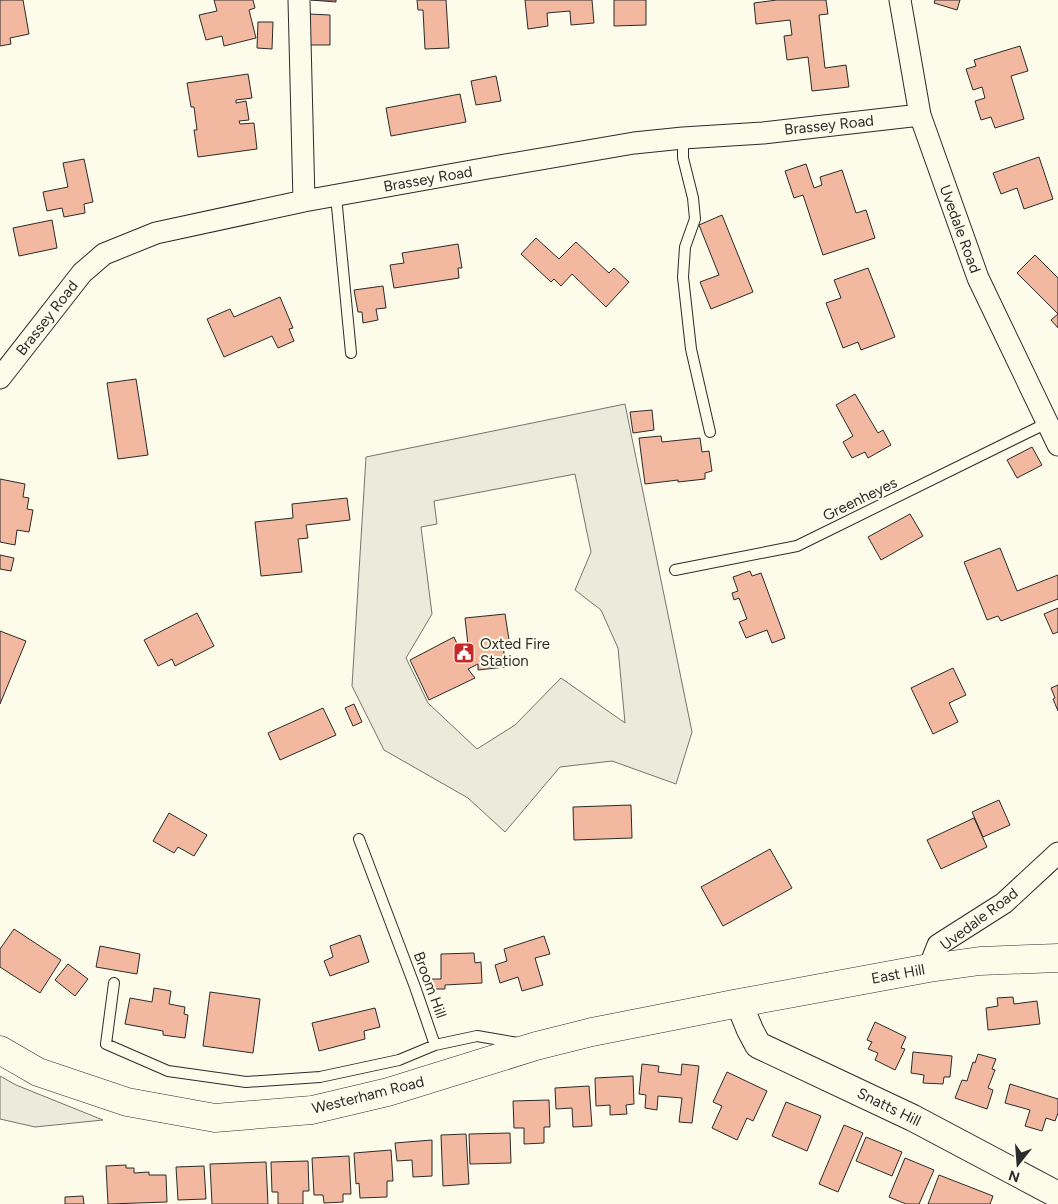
<svg xmlns="http://www.w3.org/2000/svg" width="1058" height="1204" viewBox="0 0 1058 1204" font-family="Figtree,sans-serif">
<rect width="100%" height="100%" fill="#fdfbea"/>
<path fill="#ecebdb" stroke="#74746e" fill-rule="evenodd" d="M 625,404 L 692,732 L 676,784 L 612,761 L 560,767 L 505,832 L 468,798 L 384,750 L 352,686 L 366,457 ZM 575,474 L 591,552 L 575,590 L 601,610 L 618,648 L 625,723 L 561,678 L 515,725 L 477,749 L 428,703 L 406,658 L 432,614 L 421,527 L 437,524 L 434,501 Z
M 0,1076 L 16,1085 L 103,1120 L 35,1127 L 0,1119 Z"/>
<path fill="#f2b8a0" stroke="#2b2b2b" d="M 0,0 L 23,0 L 29,34 L 10,38 L 11,44 L 0,46 Z
M 214,0 L 253,0 L 255,8 L 249,10 L 256,38 L 224,46 L 222,36 L 206,40 L 199,15 L 217,11 Z
M 311,0 L 336,0 L 336,2 Z
M 417,0 L 446,0 L 449,48 L 425,49 L 423,10 L 418,10 Z
M 525,0 L 592,0 L 594,23 L 571,25 L 570,11 L 547,13 L 548,26 L 528,29 Z
M 614,0 L 646,0 L 646,25 L 614,26 Z
M 777,0 L 826,0 L 828,14 L 819,15 L 825,68 L 846,65 L 849,87 L 812,91 L 808,57 L 787,60 L 784,36 L 792,35 L 790,20 L 756,24 L 754,3 Z
M 935,0 L 960,0 L 957,10 L 934,3 Z
M 309,14 L 330,15 L 330,45 L 309,45 Z
M 258,22 L 273,22 L 272,49 L 257,48 Z
M 1020,46 L 1028,71 L 1011,76 L 1024,119 L 995,128 L 991,117 L 981,120 L 975,101 L 985,98 L 982,87 L 973,90 L 966,69 L 976,66 L 974,60 Z
M 248,74 L 252,98 L 236,100 L 236,103 L 246,101 L 249,120 L 239,121 L 240,124 L 254,123 L 257,149 L 198,157 L 194,130 L 197,130 L 194,107 L 191,107 L 187,83 Z
M 496,76 L 501,101 L 476,105 L 471,81 Z
M 460,94 L 466,122 L 391,136 L 386,108 Z
M 1039,157 L 1053,199 L 1024,209 L 1017,188 L 1001,194 L 993,173 Z
M 84,159 L 93,202 L 84,204 L 85,213 L 64,217 L 62,208 L 47,211 L 43,192 L 68,187 L 63,163 Z
M 806,164 L 814,188 L 822,185 L 820,177 L 842,170 L 856,213 L 866,210 L 875,238 L 823,255 L 803,195 L 794,198 L 785,171 Z
M 722,215 L 753,292 L 711,309 L 700,282 L 719,275 L 699,225 Z
M 52,220 L 57,248 L 19,256 L 13,228 Z
M 536,238 L 559,259 L 576,242 L 609,273 L 614,268 L 629,282 L 606,307 L 572,274 L 561,286 L 554,279 L 551,282 L 521,254 Z
M 458,244 L 462,268 L 458,268 L 459,278 L 394,288 L 390,265 L 404,263 L 402,253 Z
M 1035,255 L 1058,278 L 1058,328 L 1051,320 L 1058,314 L 1017,273 Z
M 868,268 L 895,337 L 861,350 L 858,342 L 843,348 L 826,303 L 841,298 L 834,280 Z
M 383,286 L 386,308 L 376,309 L 378,320 L 363,323 L 362,312 L 358,312 L 354,290 Z
M 280,297 L 293,328 L 289,329 L 294,341 L 278,348 L 272,336 L 224,357 L 207,319 L 230,309 L 234,317 Z
M 136,379 L 148,455 L 118,459 L 107,383 Z
M 855,394 L 878,433 L 883,430 L 891,445 L 868,458 L 865,452 L 852,458 L 843,442 L 853,436 L 836,405 Z
M 652,410 L 654,430 L 633,433 L 630,412 Z
M 661,436 L 662,442 L 700,438 L 702,452 L 709,451 L 712,471 L 705,473 L 705,479 L 678,482 L 678,480 L 645,484 L 639,438 Z
M 1032,447 L 1042,465 L 1017,478 L 1007,460 Z
M 0,479 L 25,484 L 23,497 L 29,498 L 27,509 L 33,510 L 29,532 L 17,530 L 15,545 L 0,542 Z
M 347,498 L 350,520 L 306,525 L 308,538 L 298,539 L 302,572 L 261,576 L 255,522 L 293,518 L 292,504 Z
M 910,514 L 923,536 L 881,560 L 868,537 Z
M 1000,548 L 1017,591 L 1058,575 L 1058,599 L 1001,621 L 998,616 L 987,620 L 964,562 Z
M 0,555 L 14,558 L 11,571 L 0,569 Z
M 750,571 L 752,576 L 761,573 L 785,638 L 772,643 L 767,630 L 746,638 L 739,622 L 747,619 L 739,598 L 734,600 L 732,593 L 738,591 L 733,577 Z
M 1058,608 L 1058,632 L 1053,634 L 1044,614 Z
M 197,613 L 214,646 L 175,666 L 172,659 L 158,666 L 144,640 Z
M 505,614 L 509,640 L 503,641 L 505,667 L 478,670 L 478,664 L 468,669 L 475,678 L 429,700 L 410,660 L 454,637 L 458,646 L 468,645 L 465,618 Z
M 0,631 L 26,641 L 0,704 Z
M 953,668 L 966,695 L 949,703 L 958,722 L 933,734 L 911,688 Z
M 1058,685 L 1058,711 L 1053,699 L 1055,698 L 1051,688 Z
M 354,704 L 362,722 L 353,726 L 345,708 Z
M 323,708 L 336,735 L 280,760 L 268,733 Z
M 999,800 L 1010,825 L 983,837 L 972,812 Z
M 631,805 L 632,838 L 574,840 L 573,807 Z
M 169,813 L 207,835 L 194,856 L 178,847 L 174,853 L 153,841 Z
M 974,818 L 987,847 L 941,869 L 927,840 Z
M 770,849 L 792,888 L 723,926 L 701,887 Z
M 14,929 L 61,960 L 40,993 L 0,967 L 0,949 Z
M 360,935 L 369,962 L 330,976 L 324,961 L 333,957 L 330,946 Z
M 544,936 L 550,954 L 535,958 L 543,985 L 522,991 L 518,977 L 500,983 L 495,965 L 507,961 L 504,949 Z
M 100,946 L 140,954 L 137,974 L 96,967 Z
M 474,953 L 475,963 L 481,962 L 482,983 L 445,985 L 445,989 L 432,989 L 431,979 L 441,979 L 441,954 Z
M 68,964 L 88,979 L 75,996 L 55,980 Z
M 154,988 L 171,991 L 169,1004 L 185,1007 L 184,1014 L 188,1015 L 185,1038 L 163,1035 L 163,1031 L 125,1024 L 130,998 L 152,1002 Z
M 210,992 L 260,999 L 253,1053 L 203,1046 Z
M 1013,997 L 1014,1004 L 1037,1001 L 1040,1024 L 988,1030 L 986,1008 L 998,1006 L 997,998 Z
M 375,1008 L 380,1027 L 364,1031 L 365,1039 L 319,1051 L 312,1023 Z
M 875,1022 L 906,1037 L 901,1048 L 905,1049 L 895,1070 L 875,1060 L 878,1053 L 868,1049 L 872,1042 L 867,1040 Z
M 913,1052 L 952,1056 L 950,1077 L 944,1077 L 943,1084 L 923,1083 L 924,1075 L 911,1073 Z
M 978,1054 L 996,1059 L 992,1069 L 995,1070 L 988,1088 L 993,1090 L 987,1109 L 955,1098 L 962,1080 L 967,1081 L 973,1062 L 975,1063 Z
M 642,1064 L 659,1066 L 658,1072 L 681,1075 L 682,1064 L 699,1066 L 692,1123 L 679,1122 L 682,1098 L 658,1096 L 657,1110 L 645,1108 L 646,1095 L 639,1094 Z
M 727,1072 L 767,1091 L 753,1121 L 747,1118 L 737,1140 L 712,1128 L 722,1106 L 713,1102 Z
M 633,1076 L 634,1104 L 626,1105 L 627,1114 L 610,1115 L 610,1105 L 596,1106 L 595,1078 Z
M 1010,1084 L 1058,1099 L 1058,1113 L 1055,1121 L 1046,1118 L 1042,1131 L 1025,1126 L 1030,1110 L 1005,1103 Z
M 589,1086 L 592,1126 L 573,1127 L 572,1108 L 556,1109 L 555,1088 Z
M 549,1100 L 550,1127 L 544,1127 L 544,1143 L 524,1144 L 524,1128 L 514,1128 L 513,1101 Z
M 786,1102 L 821,1116 L 807,1151 L 772,1136 Z
M 844,1125 L 863,1133 L 838,1192 L 819,1184 Z
M 510,1133 L 511,1163 L 470,1164 L 469,1134 Z
M 466,1134 L 469,1184 L 443,1186 L 441,1135 Z
M 866,1137 L 902,1152 L 892,1176 L 856,1161 Z
M 432,1140 L 432,1176 L 413,1177 L 412,1160 L 397,1161 L 395,1143 Z
M 391,1150 L 393,1181 L 387,1181 L 387,1197 L 360,1198 L 359,1183 L 356,1184 L 354,1153 Z
M 349,1156 L 351,1194 L 343,1194 L 343,1202 L 324,1203 L 323,1195 L 314,1195 L 312,1158 Z
M 905,1158 L 934,1170 L 919,1204 L 906,1204 L 889,1197 Z
M 308,1161 L 309,1191 L 303,1191 L 303,1204 L 278,1204 L 278,1192 L 272,1192 L 271,1162 Z
M 266,1162 L 268,1204 L 212,1204 L 210,1164 Z
M 126,1165 L 126,1168 L 134,1168 L 134,1173 L 149,1172 L 149,1175 L 166,1175 L 167,1202 L 108,1204 L 106,1166 Z
M 204,1166 L 206,1199 L 178,1200 L 176,1167 Z
M 939,1175 L 993,1196 L 990,1204 L 928,1204 Z
M 83,1196 L 84,1204 L 65,1204 L 65,1197 Z"/>
<g fill="none" stroke-linecap="round" stroke-linejoin="round">
<g stroke="#2b2b2b" stroke-width="12">
<path id="service" d="M 683,138 L 683,158 L 693,198 L 695,219 L 685,247 L 683,277 L 691,349 L 710,432
M 336,196 L 351,353
M 675,570 L 797,546 L 1047,423
M 359,839 L 415,987 L 435,1045
M 114,983 L 106,1044 L 168,1071 L 246,1082 L 320,1077 L 399,1060 L 435,1045 L 477,1036 L 518,1043"/>
</g>
<g stroke="#2b2b2b" stroke-width="23">
<path id="minor" d="M 299,0 L 304,201
M 900,0 L 920,115 L 978,278 L 1058,445
M 0,378 L 82,273 L 104,254 L 156,233 L 304,201 L 488,168 L 634,143 L 683,138 L 763,133 L 920,115
M 929,968 L 938,945 L 1004,903 L 1058,853"/>
</g>
<g stroke="#2b2b2b" stroke-width="28">
<path id="tertiary" d="M 739,1003 L 750,1030 L 758,1045 L 913,1118 L 1058,1195"/>
</g>
<g stroke="#2b2b2b" stroke-width="29">
<path id="primary" d="M 0,1050 L 38,1072 L 127,1102 L 215,1118 L 312,1110 L 388,1092 L 536,1046 L 592,1032 L 739,1003 L 929,968 L 980,961 L 1058,958"/>
</g>
<use href="#service" stroke="#fdfbea" stroke-width="10"/>
<use href="#minor" stroke="#fdfbea" stroke-width="21"/>
<use href="#tertiary" stroke="#fdfbea" stroke-width="26"/>
<use href="#primary" stroke="#fdfbea" stroke-width="28"/>
</g>
<defs>
<g id="civic-square" transform="scale(1.125)"><rect x="-9" y="-9" width="18" height="18" rx="4" fill="#c62828" stroke="#fdfbea"/><path d="M-.6-6.5H3V-4.5H.6V-3L4-1V1h2V6H-6V1h2V-1L-.6-3ZM-1.2 2.5V6h2.4V2.5Z" fill="#fff"/></g>
</defs>
<g fill-rule="evenodd">
<use href="#civic-square" x="464" y="653"/>
</g>
<g text-anchor="middle" stroke-width="4" stroke-linejoin="round" paint-order="stroke">
<g font-size="15" fill="#2b2b2b" stroke="#fdfbea">
<text transform="translate(829 125) rotate(-6)" y="5">Brassey Road</text>
<text transform="translate(428 179) rotate(-10)" y="5">Brassey Road</text>
<text transform="translate(960 229) rotate(70)" y="5">Uvedale Road</text>
<text transform="translate(47 318) rotate(-52)" y="5">Brassey Road</text>
<text transform="translate(860 499) rotate(-26)" y="5">Greenheyes</text>
<text transform="translate(979 919) rotate(-37)" y="5">Uvedale Road</text>
<text transform="translate(898 974) rotate(-10)" y="5">East Hill</text>
<text transform="translate(430 985) rotate(70)" y="5">Broom Hill</text>
<text transform="translate(368 1095) rotate(-14)" y="5">Westerham Road</text>
<text transform="translate(889 1107) rotate(26)" y="5">Snatts Hill</text>
</g>
<g font-size="15" fill="#2b2b2b" stroke="#fdfbea" text-anchor="start">
<text x="480" y="649">Oxted Fire<tspan x="480" dy="17">Station</tspan></text>
</g>
</g>
<g transform="translate(1018 1164) rotate(197)" stroke="#fdfbea" stroke-width="4" paint-order="stroke">
<path d="M0-4L9 19L0 12L-9 19Z" fill="#2b2b2b"/>
<text y="-8" font-size="14" font-weight="bold" text-anchor="middle" fill="#2b2b2b">N</text>
</g>
</svg>
